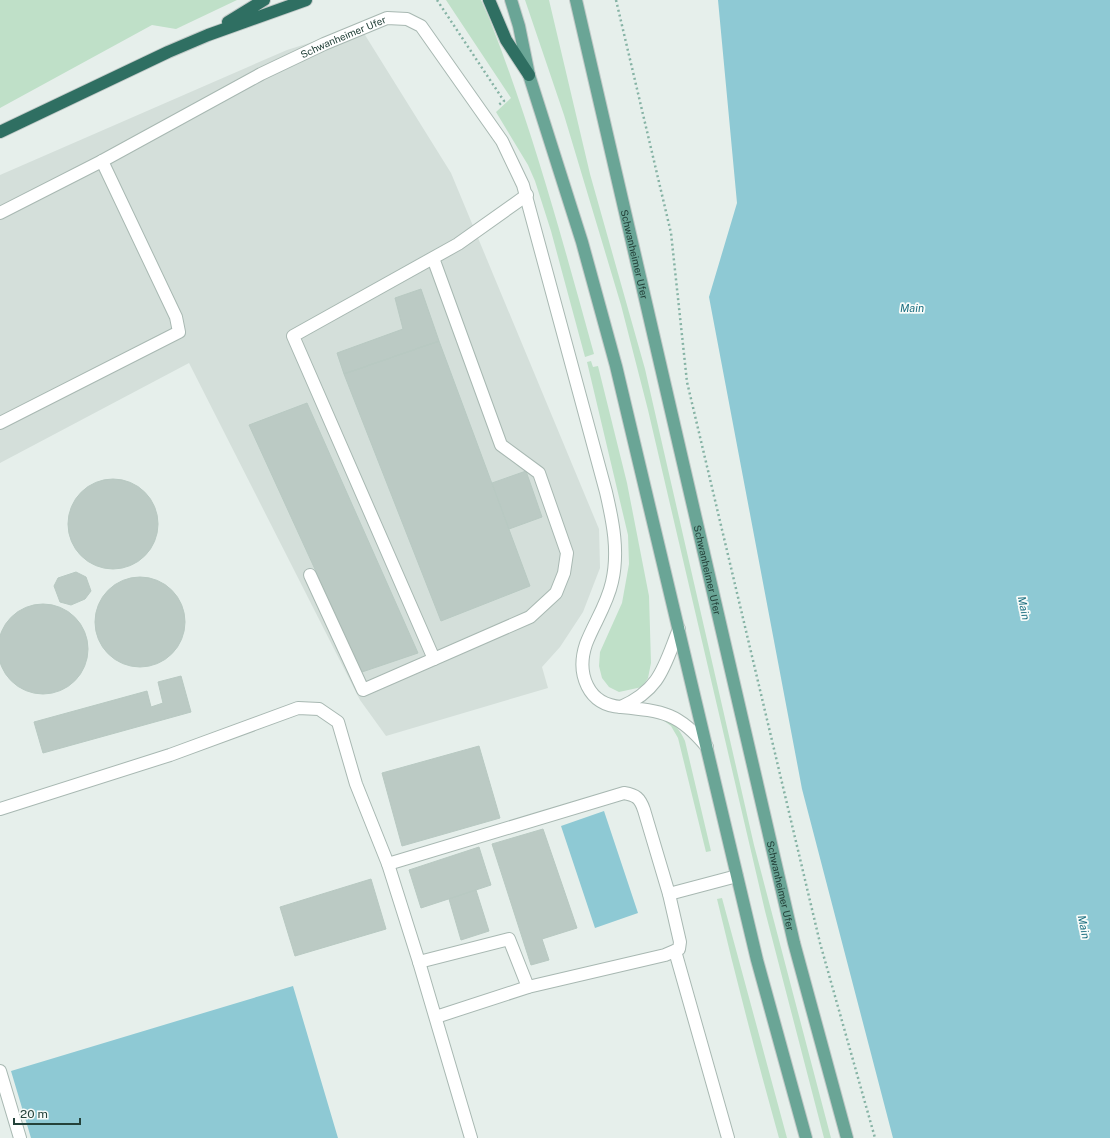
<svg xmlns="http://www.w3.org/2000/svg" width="1110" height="1138" viewBox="0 0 1110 1138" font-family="'Public Sans',sans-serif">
<rect width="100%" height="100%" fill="#e6efeb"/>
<path fill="#d4dfda" d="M 360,27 L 451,173 L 599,529 L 600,568 L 583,612 L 560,647 L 542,667 L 548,688 L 386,736 L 360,700 L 189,363 L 0,463 L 0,175 L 287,50 Z"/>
<path fill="#bfe0c8" d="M 0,0 L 237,0 L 176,29 L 152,25 L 0,108 Z
M 446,0 L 481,0 L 489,18 C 532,127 563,242 594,354 L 585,357 L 551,231 L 535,181 L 528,165 L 496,112 L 511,98 Z
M 525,0 L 549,0 L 590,174 L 645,369 L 754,845 L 831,1138 L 824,1138 L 765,911 L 648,410 L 621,305 L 564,115 Z
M 591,361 L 593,367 L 598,366 L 627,483 L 649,596 L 651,663 L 648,678 L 642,687 L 619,692 L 609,687 L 602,678 L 599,666 L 600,652 L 622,603 L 629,564 L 628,535 L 587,362 Z
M 659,717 C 672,722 679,727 685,741 L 711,851 L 706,852 L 678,738 L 671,726 Z
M 722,898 L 787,1138 L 779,1138 C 757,1059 736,979 717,899 Z"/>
<path fill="#8ec9d4" d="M 718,0 L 1110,0 L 1110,1138 L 893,1138 L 802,789 L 709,297 L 737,203 Z
M 604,811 L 638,913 L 595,928 L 561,826 Z
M 293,986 L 338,1138 L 31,1138 L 11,1071 Z"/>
<path fill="#bbcac4" stroke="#b8c9c2" d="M 421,289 L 439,341 L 344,374 L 337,353 L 403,329 L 395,298 Z
M 439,341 L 530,586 L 441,621 L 344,374 Z
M 307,403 L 418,653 L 362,672 L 249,425 Z
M 526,471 L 542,517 L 509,529 L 492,483 Z
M68 524a45 45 0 1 1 90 0a45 45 0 1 1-90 0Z
M 76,572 L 86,577 L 91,591 L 85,599 L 71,605 L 60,602 L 54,586 L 58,578 Z
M95 622a45 45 0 1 1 90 0a45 45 0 1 1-90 0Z
M-2 649a45 45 0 1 1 90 0a45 45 0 1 1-90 0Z
M 181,676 L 191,712 L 43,753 L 34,722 L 147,691 L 151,707 L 163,703 L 158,682 Z
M 479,746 L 500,818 L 402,846 L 382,773 Z
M 543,829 L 577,928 L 542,939 L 549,960 L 531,965 L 492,844 Z
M 479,847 L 491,885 L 421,908 L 409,870 Z
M 371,879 L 386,929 L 295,956 L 280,907 Z
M 476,890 L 489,931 L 461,940 L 449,899 Z"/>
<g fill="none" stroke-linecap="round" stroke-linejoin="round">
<g stroke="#a8b8b2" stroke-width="14">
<g id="minor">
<path id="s1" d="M 0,213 L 102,161 L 261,74 L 324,44 L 387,18 L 407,19 L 421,26 L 502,141 L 523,185 L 606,492 C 613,522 619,552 612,582 C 607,605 594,623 586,644 C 576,674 588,705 621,707"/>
<path d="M 433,258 L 501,445 L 539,473 L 567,553 L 564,573 L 556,593 L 530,617 L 434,659 L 293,336 L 458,244 L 527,195"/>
<path d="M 0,423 L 179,332 L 176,317 L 102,161"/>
<path d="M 310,575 L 363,690 L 434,659"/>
<path d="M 679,629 C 664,666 661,689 621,707 C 663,711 679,713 707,747"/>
<path d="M 0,809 L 170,755 L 298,708 L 319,709 L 338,722 L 356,784 L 388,864 L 419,962 L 471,1138"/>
<path d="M 388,864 L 624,793 C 636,795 640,798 644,810 L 669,894 L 680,942 L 679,949 L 665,955 L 528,987 L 436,1017"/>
<path d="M 669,894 L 737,876"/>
<path d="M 675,951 L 728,1138"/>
<path d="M 419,962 L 509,939 L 528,987"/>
<path d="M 0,1071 L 20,1138"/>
</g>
</g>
<g stroke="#c2cac8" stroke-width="14">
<g id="major">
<path d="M 511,0 L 519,26 L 529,75 L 582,242 L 616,366 L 757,960 L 806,1138"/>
<path id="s2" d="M 576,0 L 794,943 L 847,1138"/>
</g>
</g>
<g stroke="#c2cac8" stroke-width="14">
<path id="highway" d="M 489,0 L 506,40 L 529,75
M 228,22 L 264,0
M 0,132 L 168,52 L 208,35 L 306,0"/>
</g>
<path stroke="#86b3a5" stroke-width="2.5" stroke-dasharray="2 3" stroke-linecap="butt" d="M 437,0 L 504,101 L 497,106
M 616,0 L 671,233 L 687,382 L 820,943 L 875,1138"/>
<use href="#minor" stroke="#fff" stroke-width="12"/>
<use href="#major" stroke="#6aa596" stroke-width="12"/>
<use href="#highway" stroke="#2f6f62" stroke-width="12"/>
</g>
<g text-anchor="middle" stroke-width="3.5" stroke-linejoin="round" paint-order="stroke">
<g font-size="10" fill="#24423a" stroke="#f7fbf9">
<text dy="4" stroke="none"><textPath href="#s1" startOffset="386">Schwanheimer Ufer</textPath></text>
<text dy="4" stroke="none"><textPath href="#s2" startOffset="261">Schwanheimer Ufer</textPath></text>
<text dy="4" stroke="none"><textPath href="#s2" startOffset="585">Schwanheimer Ufer</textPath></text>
<text dy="4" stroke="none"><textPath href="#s2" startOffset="909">Schwanheimer Ufer</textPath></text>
</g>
<g font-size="11" font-style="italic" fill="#1c6f80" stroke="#f7fbf9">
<text x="912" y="312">Main</text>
<text transform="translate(1024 608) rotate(79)" y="4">Main</text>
<text transform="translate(1084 927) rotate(79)" y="4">Main</text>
</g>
</g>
<path d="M14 1118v6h66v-6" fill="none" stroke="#24423a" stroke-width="2"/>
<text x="20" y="1118" font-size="12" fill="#24423a" stroke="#f7fbf9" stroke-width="3" paint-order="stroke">20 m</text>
</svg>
